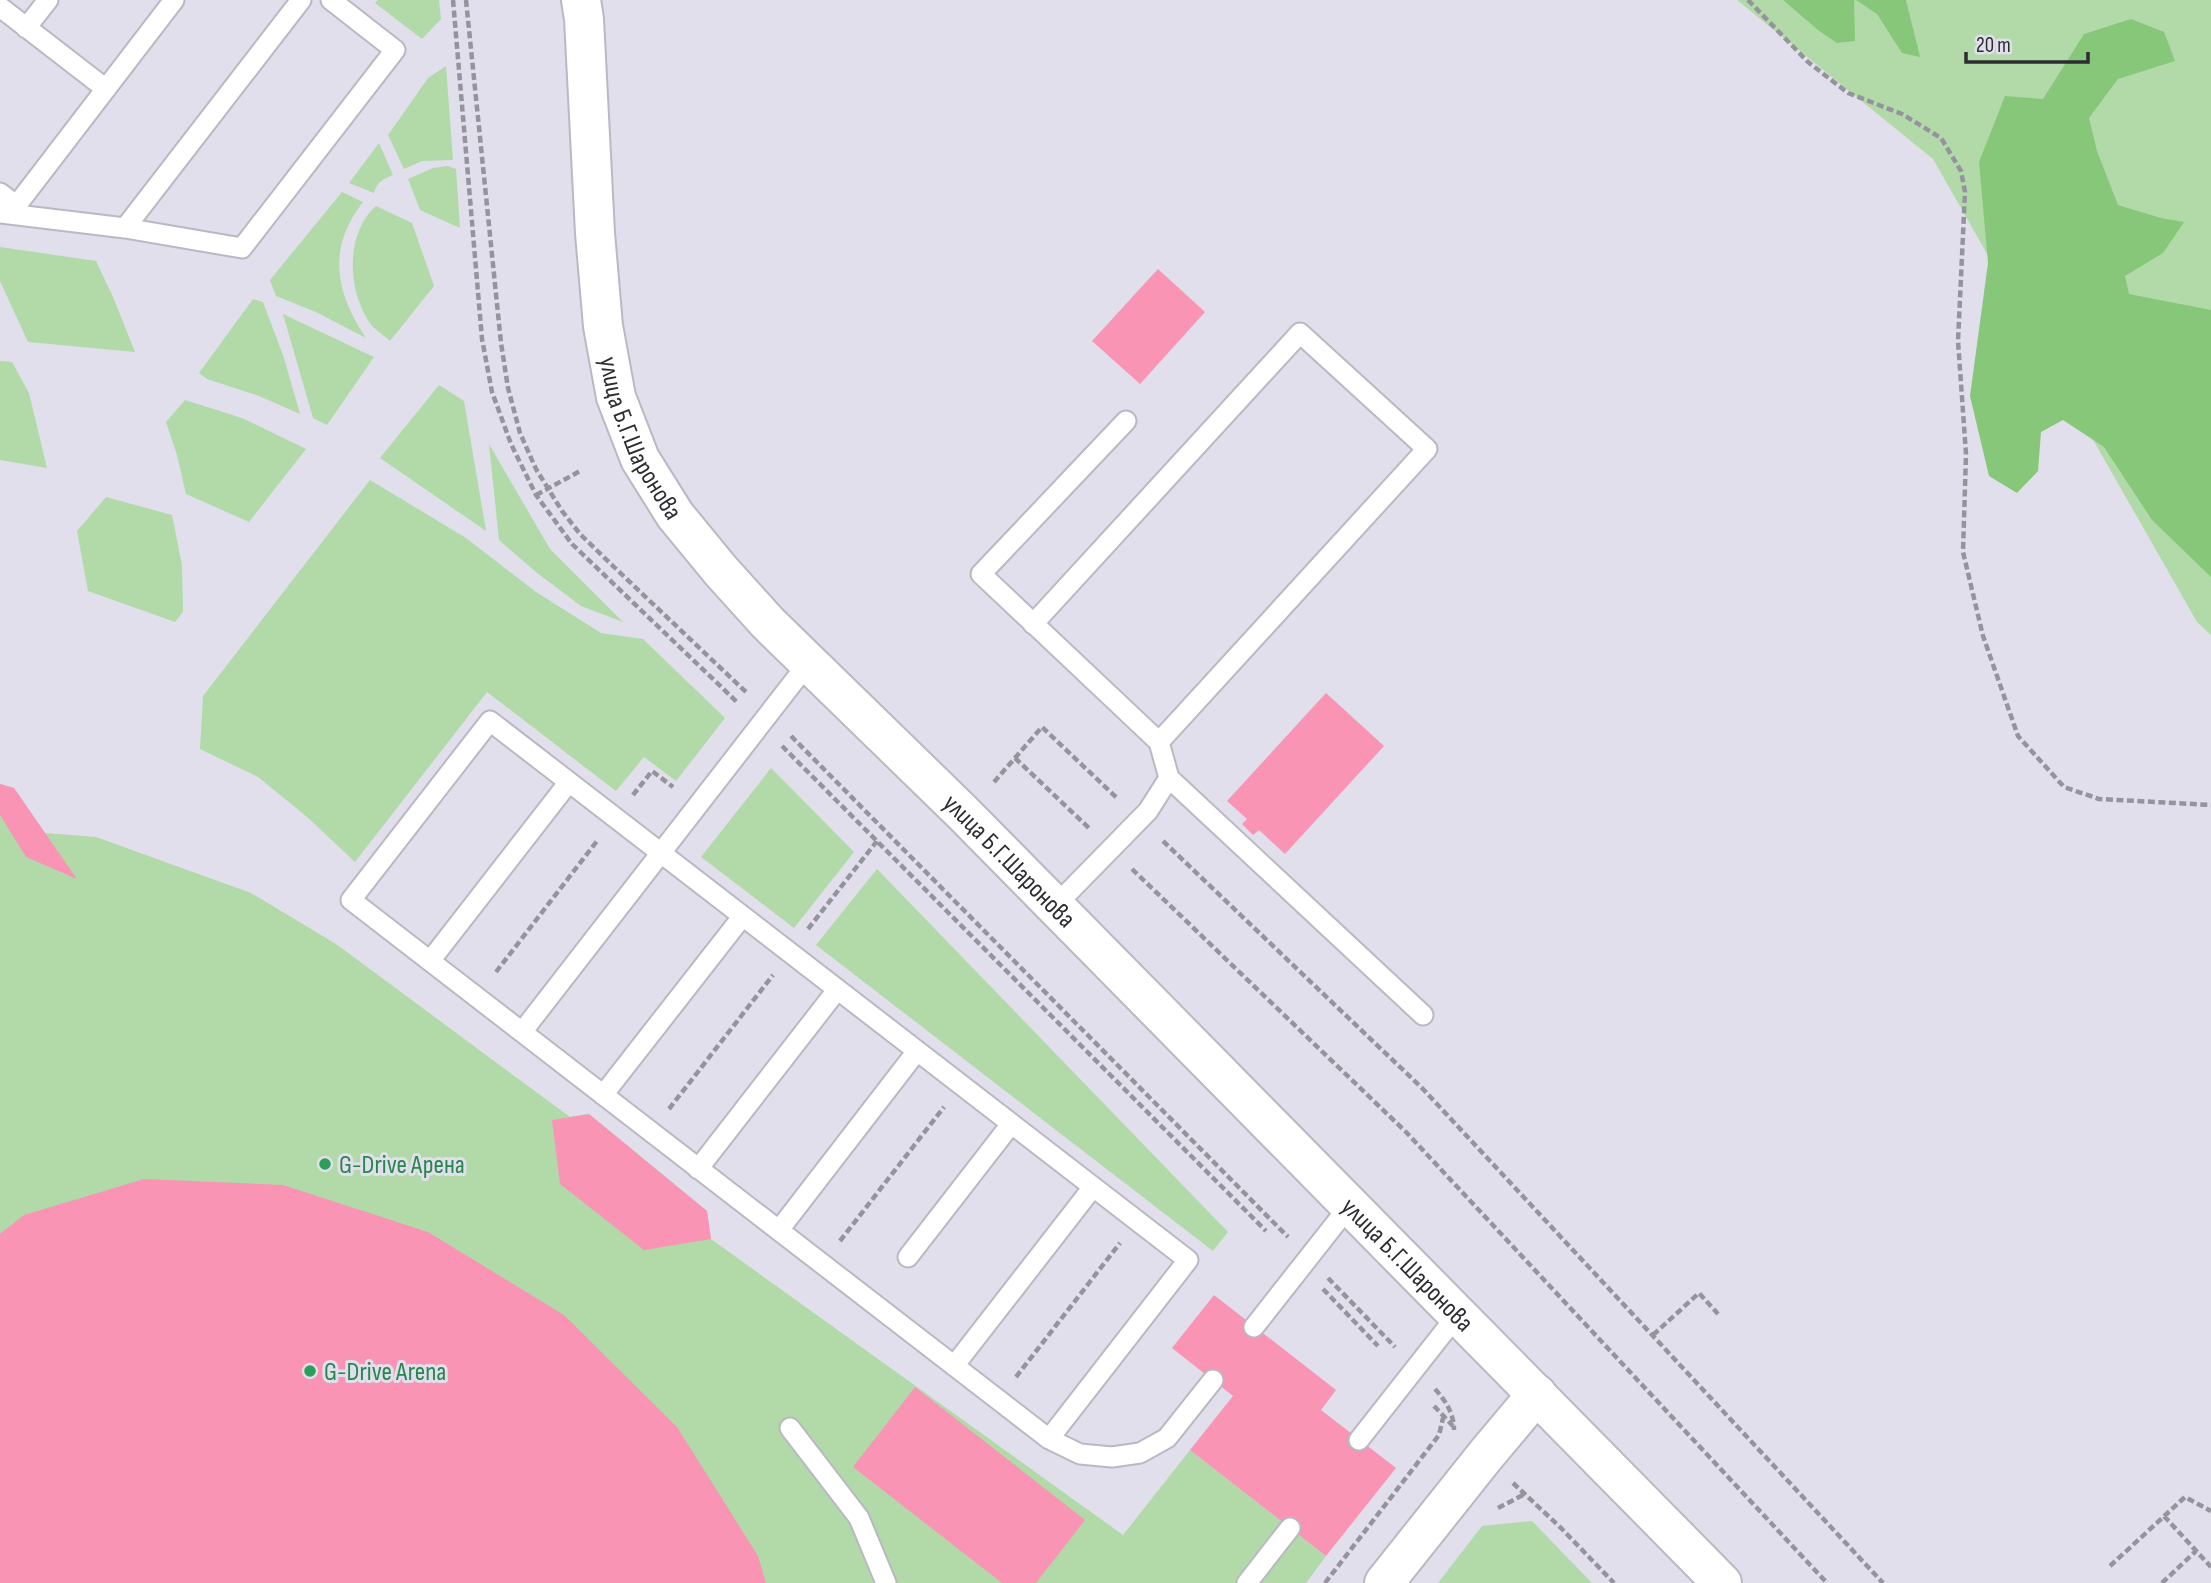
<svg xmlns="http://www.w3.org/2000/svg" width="2211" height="1583" viewBox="0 0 2211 1583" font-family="'Sofia Sans Condensed',sans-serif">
<rect width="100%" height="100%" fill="#e0dfeb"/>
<path fill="#b1daa8" d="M 378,0 L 439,0 L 441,19 L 422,39 L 375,3 Z
M 1737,0 L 2211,0 L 2211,635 L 2197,622 L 1933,159 Z
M 446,66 L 453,160 L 422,161 L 404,169 L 388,135 L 428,78 Z
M 379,143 L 393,175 C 383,179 377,182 374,193 L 349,183 Z
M 447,166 L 456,169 L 460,228 L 420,210 L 408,179 L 433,168 Z
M 342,192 L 363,202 C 327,248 335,292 366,338 L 316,312 L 276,296 L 270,280 Z
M 376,206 L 412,223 L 434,286 L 390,341 C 385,336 378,332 373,327 C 347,295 344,234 376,206 Z
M 0,247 L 96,261 L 113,297 L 135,352 L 28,342 L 0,281 Z
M 253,299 L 263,302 L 284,358 L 300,414 L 259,396 L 207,379 L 199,373 Z
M 283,314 L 374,357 L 327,425 L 313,418 Z
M 0,361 L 12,362 L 29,393 L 47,468 L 0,460 Z
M 439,385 L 464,401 L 486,531 L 380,458 Z
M 185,400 L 242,418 L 306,449 L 249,522 L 186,494 L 177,455 L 166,422 Z
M 489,444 L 550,549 L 623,622 L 581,606 L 536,572 L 499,540 Z
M 370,480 L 466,538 L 536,592 L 601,633 L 643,639 L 725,718 L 676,781 L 644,757 L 616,791 L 487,692 L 355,862 L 306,816 L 258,777 L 200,749 L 203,696 Z
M 106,497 L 172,515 L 182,565 L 183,612 L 175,622 L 88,591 L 77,531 Z
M 771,768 L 854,852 L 794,928 L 701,857 Z
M 0,784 L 14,788 L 45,833 L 96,837 L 251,893 L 336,944 L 570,1117 L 589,1114 L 707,1211 L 711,1239 L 1123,1535 L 1190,1450 L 1326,1556 L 1306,1583 L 0,1583 Z
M 877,869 L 1228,1232 L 1213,1251 L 816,945 Z
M 1532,1521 L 1592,1583 L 1438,1583 L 1482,1526 Z"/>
<path fill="#87c779" d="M 1783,0 L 1854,0 L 1855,41 L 1837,43 L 1818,30 Z
M 1856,0 L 1906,0 L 1920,57 L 1902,53 L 1877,14 Z
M 2131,19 L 2164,32 L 2175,61 L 2118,79 L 2089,118 L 2097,151 L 2118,205 L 2161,218 L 2184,222 L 2163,253 L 2125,276 L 2129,294 L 2211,310 L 2211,577 L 2152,520 L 2104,447 L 2063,420 L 2041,432 L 2038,471 L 2017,493 L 1989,476 L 1970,396 L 1988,263 L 1979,162 L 2005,96 L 2043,99 L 2084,34 Z"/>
<path fill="#f994b5" d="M 1158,269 L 1205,312 L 1140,384 L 1092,341 Z
M 1326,693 L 1384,746 L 1285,854 L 1259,830 L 1253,835 L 1242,824 L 1247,819 L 1227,801 Z
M 0,784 L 14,788 L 77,879 L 26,857 L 0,815 Z
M 589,1114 L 707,1211 L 711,1239 L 644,1250 L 560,1184 L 552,1120 Z
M 144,1179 L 283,1185 L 428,1232 L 564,1315 L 677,1427 L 758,1556 L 766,1583 L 0,1583 L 0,1234 L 24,1215 Z
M 1214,1295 L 1336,1390 L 1321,1410 L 1396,1468 L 1326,1556 L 1190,1450 L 1233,1396 L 1172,1348 Z
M 915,1387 L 1085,1520 L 1036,1583 L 1002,1583 L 853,1467 Z"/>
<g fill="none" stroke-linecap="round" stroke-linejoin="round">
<g stroke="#b9b8c3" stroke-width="23">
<path id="lane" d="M 0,7 L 106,89
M 26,28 L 48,0
M 0,193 L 16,205
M 0,213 L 125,228 L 242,248 L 395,50 L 331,0
M 10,214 L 174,0
M 125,228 L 301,0
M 1033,624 L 1300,333 L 1427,449 L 1159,742
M 1169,778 L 1423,1015
M 1055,906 L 1148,811 L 1169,778 L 1159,742 L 981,574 L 1126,421
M 430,961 L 569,782
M 522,1032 L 809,662
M 603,1095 L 742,917
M 698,1169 L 837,990
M 779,1230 L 917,1051
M 908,1257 L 1011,1124
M 1254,1327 L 1350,1205
M 954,1366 L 1093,1187
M 790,1428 L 859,1518 L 886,1583
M 1049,1439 L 1188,1260 L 490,721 L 351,900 L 1049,1439 L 1080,1454 L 1112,1457 L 1140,1453 L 1167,1438 L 1213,1380
M 1359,1440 L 1458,1314
M 1247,1583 L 1290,1528"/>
</g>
<g stroke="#b9b8c3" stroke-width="42">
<path id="street" d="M 1384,1583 L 1485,1456 L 1537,1394"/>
</g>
<g stroke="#b9b8c3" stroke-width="42">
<g id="secondary">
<path id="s1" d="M 581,0 L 584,19 L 595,233 L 603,326 L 616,397 L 640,459 L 675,515 L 721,571 L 768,623 L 964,814 L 1722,1583"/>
</g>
</g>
<path stroke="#95949d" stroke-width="4.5" stroke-dasharray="7 3.5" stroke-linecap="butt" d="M 453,0 L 482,339 L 492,392 L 511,444 L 536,495 L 572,544 L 738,703
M 466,0 L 501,343 L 508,388 L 520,433 L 536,469 L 562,511 L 580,534 L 614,567 L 747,693
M 1748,0 L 1808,62 L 1848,93 L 1902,114 L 1941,138 L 1961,171 L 1965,192 L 1958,341 L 1966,454 L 1963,552 L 1983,636 L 2018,736 L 2064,787 L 2099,799 L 2211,805
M 536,495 L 582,470
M 791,736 L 1288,1237
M 782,746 L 1266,1231
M 1015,758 L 1090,829
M 994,782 L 1042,727 L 1118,799
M 633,795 L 652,771 L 673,787
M 1163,841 L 1423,1089 L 1883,1583
M 1132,869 L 1406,1132 L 1827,1583
M 808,929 L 877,841
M 496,972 L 597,841
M 669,1109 L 773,975
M 840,1241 L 944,1107
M 1328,1278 L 1395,1347
M 1323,1289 L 1378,1346
M 1653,1335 L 1699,1293 L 1718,1314
M 1016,1377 L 1120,1243
M 1435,1389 C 1446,1401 1454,1414 1454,1430
M 1434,1406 L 1453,1426
M 1513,1483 L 1561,1528 L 1614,1583
M 1498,1508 L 1525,1494
M 2164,1516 L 2211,1567
M 2110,1566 L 2185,1497 L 2211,1511
M 1325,1583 L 1439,1435 L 1443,1418
M 2162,1583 L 2196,1551"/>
<use href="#lane" stroke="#fff" stroke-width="19"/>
<use href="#street" stroke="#fff" stroke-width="38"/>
<use href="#secondary" stroke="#fff" stroke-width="38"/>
</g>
<g fill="#2e9e5b" stroke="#e0dfeb" stroke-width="2.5">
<circle cx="325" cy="1164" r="7"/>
<circle cx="310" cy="1371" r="7"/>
</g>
<g text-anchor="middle" stroke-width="6" stroke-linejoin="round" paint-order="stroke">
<g font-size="26" fill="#2d2d31" stroke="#e0dfeb">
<text dy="9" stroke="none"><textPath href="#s1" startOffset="446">улица Б.Г.Шаронова</textPath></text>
<text dy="9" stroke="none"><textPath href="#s1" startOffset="1013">улица Б.Г.Шаронова</textPath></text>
<text dy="9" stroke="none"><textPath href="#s1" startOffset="1580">улица Б.Г.Шаронова</textPath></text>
</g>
<g font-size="26" fill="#27864d" stroke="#e0dfeb" text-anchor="start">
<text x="339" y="1173">G-Drive Арена</text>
<text x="324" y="1380">G-Drive Arena</text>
</g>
</g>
<path d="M1966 52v10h122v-10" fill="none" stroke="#2d2d31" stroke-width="3.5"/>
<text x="1976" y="52" font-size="21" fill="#2d2d31" stroke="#e0dfeb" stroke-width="5" paint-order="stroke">20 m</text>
</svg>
